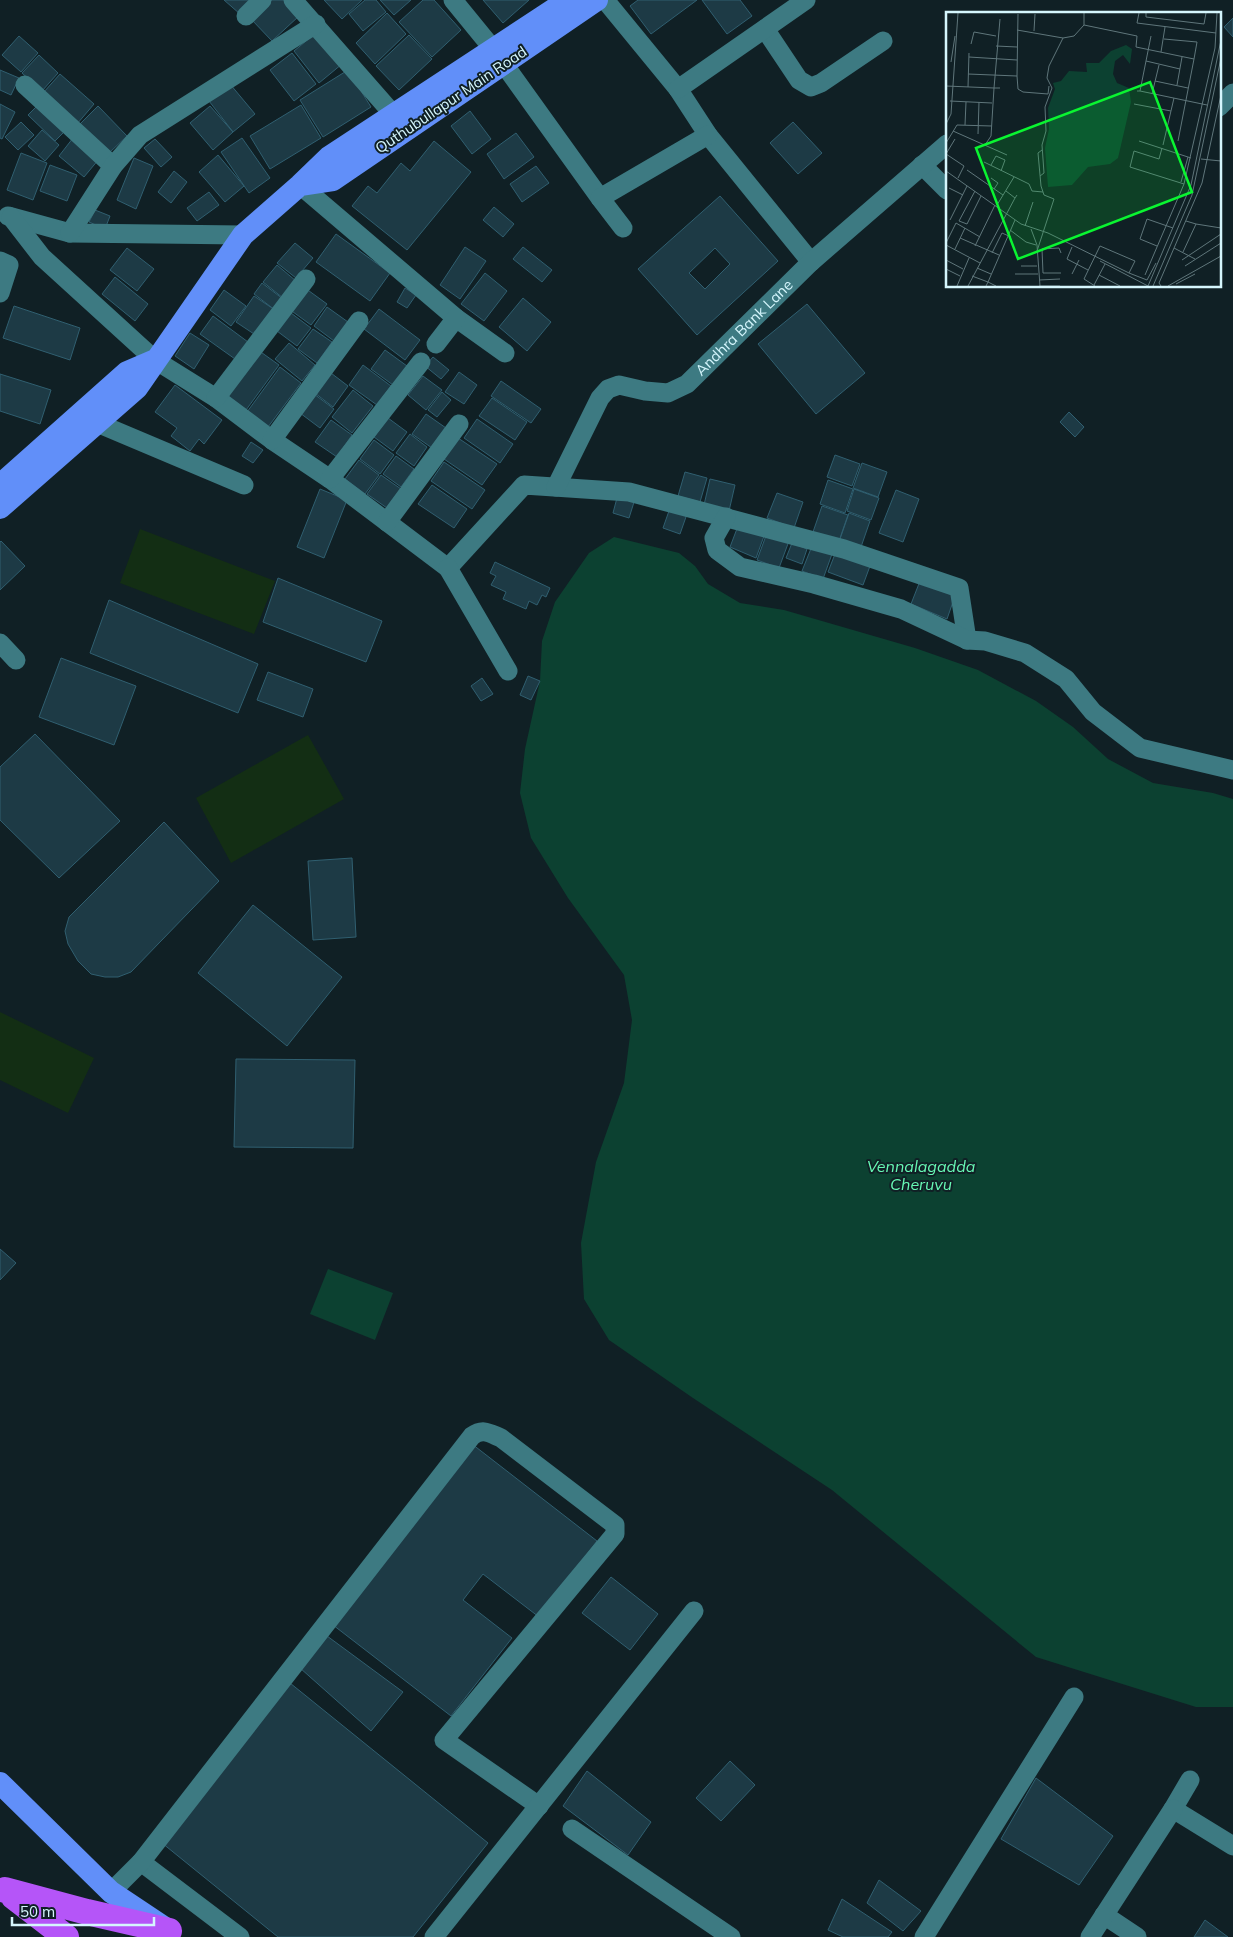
<svg xmlns="http://www.w3.org/2000/svg" width="1233" height="1937" viewBox="0 0 1233 1937" font-family="Mulish,sans-serif">
<rect width="100%" height="100%" fill="#102025"/>
<path fill="#132e14" d="M 140,529 L 275,581 L 254,634 L 120,583 Z
M 308,735 L 344,799 L 231,863 L 196,798 Z
M 0,1012 L 94,1058 L 68,1113 L 0,1080 Z"/>
<path fill="#0c4131" d="M 614,537 L 679,553 L 695,566 L 708,584 L 740,603 L 784,610 L 915,648 L 978,670 L 1036,701 L 1073,727 L 1108,759 L 1153,783 L 1213,793 L 1233,799 L 1233,1707 L 1196,1707 L 1036,1657 L 832,1490 L 693,1398 L 609,1340 L 584,1299 L 581,1243 L 596,1162 L 624,1083 L 632,1020 L 624,975 L 568,898 L 531,838 L 520,793 L 525,749 L 540,681 L 542,641 L 555,602 L 589,553 Z
M 328,1269 L 393,1293 L 375,1340 L 310,1314 Z"/>
<path fill="#1d3a45" stroke="#305f70" fill-rule="evenodd" d="M 224,0 L 251,0 L 240,14 Z
M 272,0 L 285,0 L 299,16 L 272,41 L 251,19 Z
M 324,0 L 362,0 L 342,19 Z
M 365,0 L 376,0 L 386,12 L 363,31 L 349,14 Z
M 380,0 L 411,0 L 394,15 Z
M 423,0 L 434,0 L 461,30 L 432,57 L 399,22 Z
M 483,0 L 529,0 L 503,23 Z
M 638,0 L 697,0 L 651,34 L 630,6 Z
M 702,0 L 740,0 L 752,16 L 727,34 Z
M 387,13 L 406,34 L 375,64 L 356,43 Z
M 1233,18 L 1233,37 L 1224,27 Z
M 317,32 L 342,64 L 319,83 L 294,51 Z
M 409,35 L 432,59 L 399,90 L 376,66 Z
M 19,36 L 38,53 L 21,72 L 2,55 Z
M 292,53 L 316,84 L 294,101 L 270,70 Z
M 39,55 L 58,73 L 42,91 L 22,73 Z
M 0,70 L 19,78 L 11,95 L 0,90 Z
M 348,70 L 371,107 L 323,137 L 300,100 Z
M 60,74 L 94,104 L 77,124 L 43,93 Z
M 230,84 L 255,114 L 233,132 L 209,101 Z
M 0,104 L 15,112 L 2,139 L 0,138 Z
M 38,105 L 65,131 L 55,141 L 28,115 Z
M 301,105 L 321,138 L 270,169 L 250,136 Z
M 98,106 L 127,136 L 109,153 L 80,124 Z
M 210,106 L 233,132 L 213,150 L 190,123 Z
M 470,111 L 491,139 L 472,154 L 451,126 Z
M 21,122 L 34,135 L 18,150 L 5,137 Z
M 793,122 L 822,153 L 798,174 L 770,143 Z
M 42,130 L 59,145 L 45,161 L 28,146 Z
M 516,133 L 534,157 L 504,179 L 487,154 Z
M 73,138 L 99,159 L 84,177 L 59,156 Z
M 242,138 L 270,178 L 249,193 L 221,152 Z
M 155,139 L 172,157 L 161,167 L 144,148 Z
M 434,141 L 471,172 L 407,250 L 352,206 L 368,186 L 377,193 L 401,163 L 410,171 Z
M 21,153 L 47,163 L 33,200 L 7,190 Z
M 218,155 L 244,186 L 225,202 L 199,172 Z
M 134,158 L 153,166 L 136,209 L 117,200 Z
M 50,165 L 77,175 L 67,201 L 40,191 Z
M 536,166 L 549,183 L 522,202 L 510,184 Z
M 174,171 L 187,182 L 171,203 L 158,192 Z
M 209,192 L 219,205 L 197,221 L 187,208 Z
M 720,196 L 778,261 L 697,335 L 638,269 ZM 715,248 L 730,264 L 705,289 L 689,273 Z
M 494,207 L 514,224 L 503,237 L 483,220 Z
M 95,210 L 110,216 L 105,229 L 89,222 Z
M 336,234 L 390,273 L 370,301 L 316,262 Z
M 295,243 L 313,258 L 296,278 L 277,263 Z
M 465,247 L 486,261 L 460,299 L 440,285 Z
M 523,247 L 552,270 L 542,282 L 513,259 Z
M 127,248 L 154,269 L 137,291 L 110,270 Z
M 277,265 L 296,281 L 283,298 L 263,282 Z
M 485,273 L 507,291 L 484,321 L 461,304 Z
M 115,277 L 148,304 L 135,321 L 102,294 Z
M 262,283 L 283,299 L 275,310 L 254,294 Z
M 305,288 L 327,304 L 311,325 L 289,309 Z
M 405,288 L 416,295 L 407,308 L 397,302 Z
M 224,290 L 246,306 L 231,326 L 210,310 Z
M 254,296 L 275,310 L 257,336 L 236,322 Z
M 523,298 L 551,322 L 527,351 L 499,327 Z
M 807,304 L 865,373 L 816,414 L 758,344 Z
M 14,306 L 80,328 L 70,360 L 3,338 Z
M 327,307 L 348,322 L 334,341 L 314,326 Z
M 379,309 L 420,340 L 405,360 L 364,329 Z
M 291,313 L 311,328 L 297,346 L 277,331 Z
M 213,316 L 248,342 L 235,359 L 200,334 Z
M 313,329 L 332,342 L 317,363 L 298,349 Z
M 190,333 L 209,345 L 194,369 L 175,356 Z
M 289,343 L 315,365 L 302,381 L 275,359 Z
M 258,350 L 279,365 L 246,410 L 225,394 Z
M 385,350 L 407,366 L 393,385 L 371,369 Z
M 433,357 L 449,370 L 441,379 L 425,366 Z
M 363,365 L 391,386 L 377,405 L 349,385 Z
M 280,367 L 301,383 L 268,427 L 247,412 Z
M 327,370 L 348,386 L 333,407 L 311,390 Z
M 459,372 L 477,385 L 464,404 L 445,392 Z
M 0,374 L 51,390 L 40,424 L 0,411 Z
M 423,376 L 442,390 L 426,410 L 408,395 Z
M 501,381 L 541,409 L 531,423 L 491,396 Z
M 175,385 L 222,420 L 204,444 L 199,439 L 190,451 L 171,436 L 177,428 L 155,412 Z
M 353,390 L 373,406 L 352,433 L 332,417 Z
M 442,392 L 451,400 L 437,417 L 428,410 Z
M 314,394 L 334,409 L 320,428 L 300,413 Z
M 492,398 L 527,422 L 515,440 L 479,416 Z
M 1069,412 L 1084,427 L 1075,437 L 1060,422 Z
M 426,414 L 446,428 L 432,448 L 412,434 Z
M 388,418 L 407,432 L 393,451 L 374,437 Z
M 477,419 L 513,444 L 500,463 L 464,438 Z
M 331,420 L 352,435 L 337,457 L 315,442 Z
M 410,434 L 427,447 L 414,466 L 396,453 Z
M 458,438 L 497,464 L 482,485 L 444,459 Z
M 374,440 L 394,455 L 380,474 L 360,459 Z
M 251,442 L 263,450 L 253,463 L 242,456 Z
M 835,455 L 860,464 L 852,486 L 827,477 Z
M 396,456 L 414,469 L 401,487 L 383,474 Z
M 359,460 L 379,475 L 365,494 L 345,479 Z
M 444,462 L 485,490 L 472,509 L 431,481 Z
M 862,463 L 887,472 L 878,497 L 853,488 Z
M 685,472 L 707,478 L 700,502 L 678,496 Z
M 381,475 L 401,489 L 387,508 L 367,494 Z
M 710,479 L 735,485 L 729,511 L 704,505 Z
M 828,480 L 853,489 L 845,513 L 820,504 Z
M 432,485 L 467,509 L 454,528 L 418,504 Z
M 320,489 L 347,500 L 324,558 L 297,547 Z
M 854,489 L 879,498 L 871,520 L 847,511 Z
M 896,490 L 919,499 L 903,542 L 879,533 Z
M 777,493 L 803,502 L 794,528 L 767,518 Z
M 618,494 L 635,499 L 629,518 L 613,513 Z
M 822,506 L 848,515 L 839,541 L 813,532 Z
M 670,508 L 687,514 L 680,534 L 663,528 Z
M 849,513 L 870,521 L 861,547 L 840,539 Z
M 738,526 L 764,536 L 756,558 L 730,547 Z
M 767,533 L 789,541 L 779,568 L 757,560 Z
M 1,541 L 25,566 L 0,590 L 0,542 Z
M 792,543 L 807,549 L 802,564 L 786,558 Z
M 812,546 L 832,554 L 823,579 L 802,571 Z
M 835,554 L 870,566 L 863,585 L 828,572 Z
M 495,562 L 550,588 L 546,597 L 542,595 L 537,605 L 529,601 L 526,609 L 503,599 L 506,592 L 491,585 L 496,576 L 490,573 Z
M 278,578 L 382,621 L 366,662 L 263,622 Z
M 920,581 L 955,596 L 947,619 L 911,604 Z
M 109,600 L 258,664 L 238,713 L 90,653 Z
M 61,658 L 136,686 L 114,745 L 39,717 Z
M 268,672 L 313,689 L 303,717 L 257,700 Z
M 528,676 L 540,681 L 531,700 L 520,695 Z
M 482,678 L 493,694 L 481,701 L 471,686 Z
M 35,734 L 120,821 L 59,878 L 0,820 L 0,767 Z
M 164,822 L 219,881 L 131,972 L 118,977 L 105,977 L 91,974 L 78,961 L 68,944 L 65,931 L 69,917 Z
M 352,858 L 356,937 L 313,940 L 308,861 Z
M 253,905 L 342,977 L 287,1046 L 198,973 Z
M 236,1059 L 355,1060 L 353,1148 L 234,1147 Z
M 0,1249 L 16,1263 L 0,1280 Z
M 472,1444 L 597,1541 L 539,1617 L 483,1574 L 463,1600 L 512,1638 L 451,1716 L 333,1625 Z
M 611,1577 L 658,1614 L 630,1650 L 582,1613 Z
M 323,1633 L 403,1692 L 371,1731 L 300,1668 Z
M 290,1683 L 488,1843 L 413,1937 L 278,1937 L 162,1843 Z
M 730,1761 L 755,1785 L 721,1821 L 696,1798 Z
M 587,1771 L 651,1822 L 628,1855 L 563,1806 Z
M 1036,1778 L 1113,1836 L 1079,1885 L 1001,1839 Z
M 879,1880 L 921,1911 L 903,1931 L 867,1903 Z
M 842,1899 L 892,1932 L 888,1937 L 843,1937 L 828,1930 Z
M 1205,1920 L 1228,1937 L 1194,1937 Z"/>
<g fill="none" stroke-linecap="round" stroke-linejoin="round">
<g stroke="#3d7a82" stroke-width="19">
<path d="M 293,0 L 393,114"/>
<path d="M 453,0 L 493,49 L 600,198"/>
<path d="M 605,0 L 678,89 L 708,135 L 811,262"/>
<path d="M 246,16 L 262,0"/>
<path d="M 765,29 L 799,80 L 811,87 L 821,83 L 883,41"/>
<path d="M 25,85 L 113,166"/>
<path d="M 678,89 L 806,0"/>
<path d="M 1219,107 L 1233,93"/>
<path d="M 922,165 L 947,190"/>
<path d="M 300,185 L 456,318 L 505,353"/>
<path d="M 8,216 L 70,233 L 243,235"/>
<path d="M 11,217 L 42,257 L 155,360 L 216,398 L 272,440 L 330,479 L 448,568 L 524,485 L 629,492 L 844,549 L 959,588 L 967,640"/>
<path d="M 623,228 L 600,198 L 708,135"/>
<path d="M 70,233 L 113,166 L 140,135 L 316,24"/>
<path d="M 0,261 L 9,265 L 0,293"/>
<path d="M 436,344 L 456,318"/>
<path d="M 216,398 L 306,279"/>
<path d="M 97,423 L 244,485"/>
<path d="M 272,440 L 359,321"/>
<path d="M 330,479 L 421,362"/>
<path id="s1" d="M 556,487 L 600,398 L 608,389 L 619,385 L 645,391 L 668,393 L 687,384 L 811,262 L 947,144"/>
<path d="M 726,517 L 714,538 L 717,550 L 740,567 L 814,584 L 901,609 L 967,640 L 985,641 L 1025,653 L 1066,679 L 1093,712 L 1140,748 L 1233,770"/>
<path d="M 387,522 L 459,424"/>
<path d="M 448,568 L 508,671"/>
<path d="M 0,643 L 16,660"/>
<path d="M 1190,1780 L 1173,1809 L 1233,1846"/>
<path d="M 572,1829 L 731,1937"/>
<path d="M 141,1862 L 240,1937"/>
<path d="M 111,1892 L 141,1862 L 472,1436 C 483,1428 489,1433 501,1438 L 615,1525 L 615,1534 L 444,1740 L 539,1806"/>
<path d="M 1104,1915 L 1137,1937"/>
<path d="M 434,1937 L 694,1611"/>
<path d="M 924,1937 L 1074,1697"/>
<path d="M 1090,1937 L 1173,1809"/>
</g>
<path stroke="#618ff9" stroke-width="22" d="M 300,185 L 333,180 L 597,0
M 0,485 L 127,372 L 155,360
M 0,508 L 137,388 L 243,235 L 300,185 L 329,157 L 568,0
M 0,1783 L 111,1892 L 165,1928"/>
<path stroke="#b555f8" stroke-width="26" d="M 5,1890 L 87,1912 L 169,1931
M 14,1897 L 66,1937"/>
</g>
<g text-anchor="middle" stroke-width="4" stroke-linejoin="round" paint-order="stroke">
<g font-size="15" fill="#d5f6fd" stroke="#102025">
<text transform="translate(451 100) rotate(-34)" y="5">Quthubullapur Main Road</text>
<text dy="5" stroke="none"><textPath href="#s1" startOffset="274">Andhra Bank Lane</textPath></text>
</g>
<g font-size="16" font-style="italic" fill="#67f9b5" stroke="#102025">
<text x="921" y="1172">Vennalagadda<tspan x="921" dy="18">Cheruvu</tspan></text>
</g>
</g>
<g transform="translate(946 12)">
<rect width="275" height="275" fill="#102025"/>
<path d="M 180,33 L 186,37 L 184,52 L 177,43 L 169,49 L 167,62 L 171,71 L 183,76 L 185,90 L 172,146 L 164,152 L 142,155 L 126,173 L 102,175 L 99,136 L 103,117 L 102,96 L 109,77 L 107,71 L 115,69 L 123,59 L 141,60 L 140,51 L 153,51 L 165,39 Z" fill="#0c4131"/>
<path fill="none" stroke="#5f767b" stroke-width="1" d="M 193,1 L 191,11 L 270,21M 200,1 L 200,5 L 258,12 L 260,1M 54,7 L 48,76 L 54,76M 138,13 L 191,24 L 190,35 L 248,47 L 251,30 L 218,27M 71,18 L 117,26M 88,19 L 89,2M 25,32 L 28,20 L 50,24M 50,34 L 71,35M 215,40 L 219,15M 23,45 L 71,48M 200,49 L 234,57M 5,50 L 9,24M 22,62 L 71,64 L 72,2M 71,64 L 72,77 L 77,80 L 102,82 L 103,74M 209,69 L 242,76M 231,73 L 236,45M 0,74 L 48,76 L 45,124 L 39,133M 22,75 L 23,41M 191,79 L 194,79 L 205,24M 194,79 L 261,93M 206,82 L 213,53M 4,89 L 46,91M 188,92 L 225,99M 0,112 L 5,102 L 12,1M 19,113 L 20,90M 7,119 L 61,143M 32,122 L 33,90M 9,127 L 0,142 L 18,154 L 12,166M 193,129 L 245,146M 232,129 L 248,47M 0,131 L 11,113 L 46,114M 217,133 L 228,86M 216,136 L 213,147 L 188,139 L 184,155 L 238,172M 255,147 L 275,149M 38,150 L 83,172 L 86,179 L 97,180M 45,153 L 50,144 L 59,148 L 55,159M 21,158 L 57,183M 0,159 L 75,212 L 102,221 L 183,261 L 201,268 L 210,251M 94,164 L 98,161 L 96,133 L 100,119 L 99,95 L 106,76 L 101,66 L 103,54 L 117,26 L 128,24 L 138,13 L 138,1M 45,166 L 52,171 L 48,177M 235,170 L 242,145M 3,176 L 17,183M 29,179 L 13,209 L 21,212 L 35,184M 60,179 L 69,186 L 71,183M 51,193 L 68,165M 4,208 L 21,174M 250,212 L 275,216M 79,214 L 87,190M 85,217 L 91,233 L 94,274M 64,218 L 80,230 L 90,233M 14,226 L 53,243M 0,231 L 10,211 L 34,225M 0,233 L 34,251M 29,234 L 49,193M 211,234 L 194,227 L 201,207 L 227,216M 126,235 L 121,247 L 142,258M 228,236 L 249,247M 9,237 L 19,216M 91,239 L 108,187 L 98,183 L 95,174 L 92,141 L 96,138M 237,240 L 250,212 L 240,209M 46,241 L 56,221 L 65,225M 115,241 L 113,236 L 96,237 L 97,261 L 115,261M 0,248 L 17,257M 236,248 L 275,222M 154,249 L 202,274M 75,254 L 91,254M 239,254 L 275,231M 31,256 L 45,262M 0,257 L 14,264M 69,262 L 92,262M 126,262 L 133,248M 153,263 L 174,274M 199,263 L 238,172 L 269,36 L 271,1M 26,264 L 42,270 L 40,274M 93,268 L 114,267M 230,272 L 249,262M 148,273 L 159,252M 11,274 L 23,246M 22,274 L 69,186M 50,274 L 42,270 L 69,208M 93,274 L 114,274M 149,274 L 138,267 L 154,234 L 189,249 L 183,261M 202,274 L 245,173 L 275,28M 207,274 L 246,183 L 275,46M 215,274 L 213,271 L 256,171 L 275,83M 222,274 L 275,244"/>
<path fill="#0af531" fill-opacity="0.15" stroke="#0af531" stroke-width="2.5" d="M 204,70 L 246,180 L 72,247 L 30,136 Z"/>
<rect width="275" height="275" fill="none" stroke="#d5f6fd" stroke-width="2.5"/>
</g>
<path d="M12 1917v8h142v-8" fill="none" stroke="#d5f6fd" stroke-width="2.5"/>
<text x="20" y="1917" font-size="15" fill="#d5f6fd" stroke="#102025" stroke-width="4" paint-order="stroke">50 m</text>
</svg>
